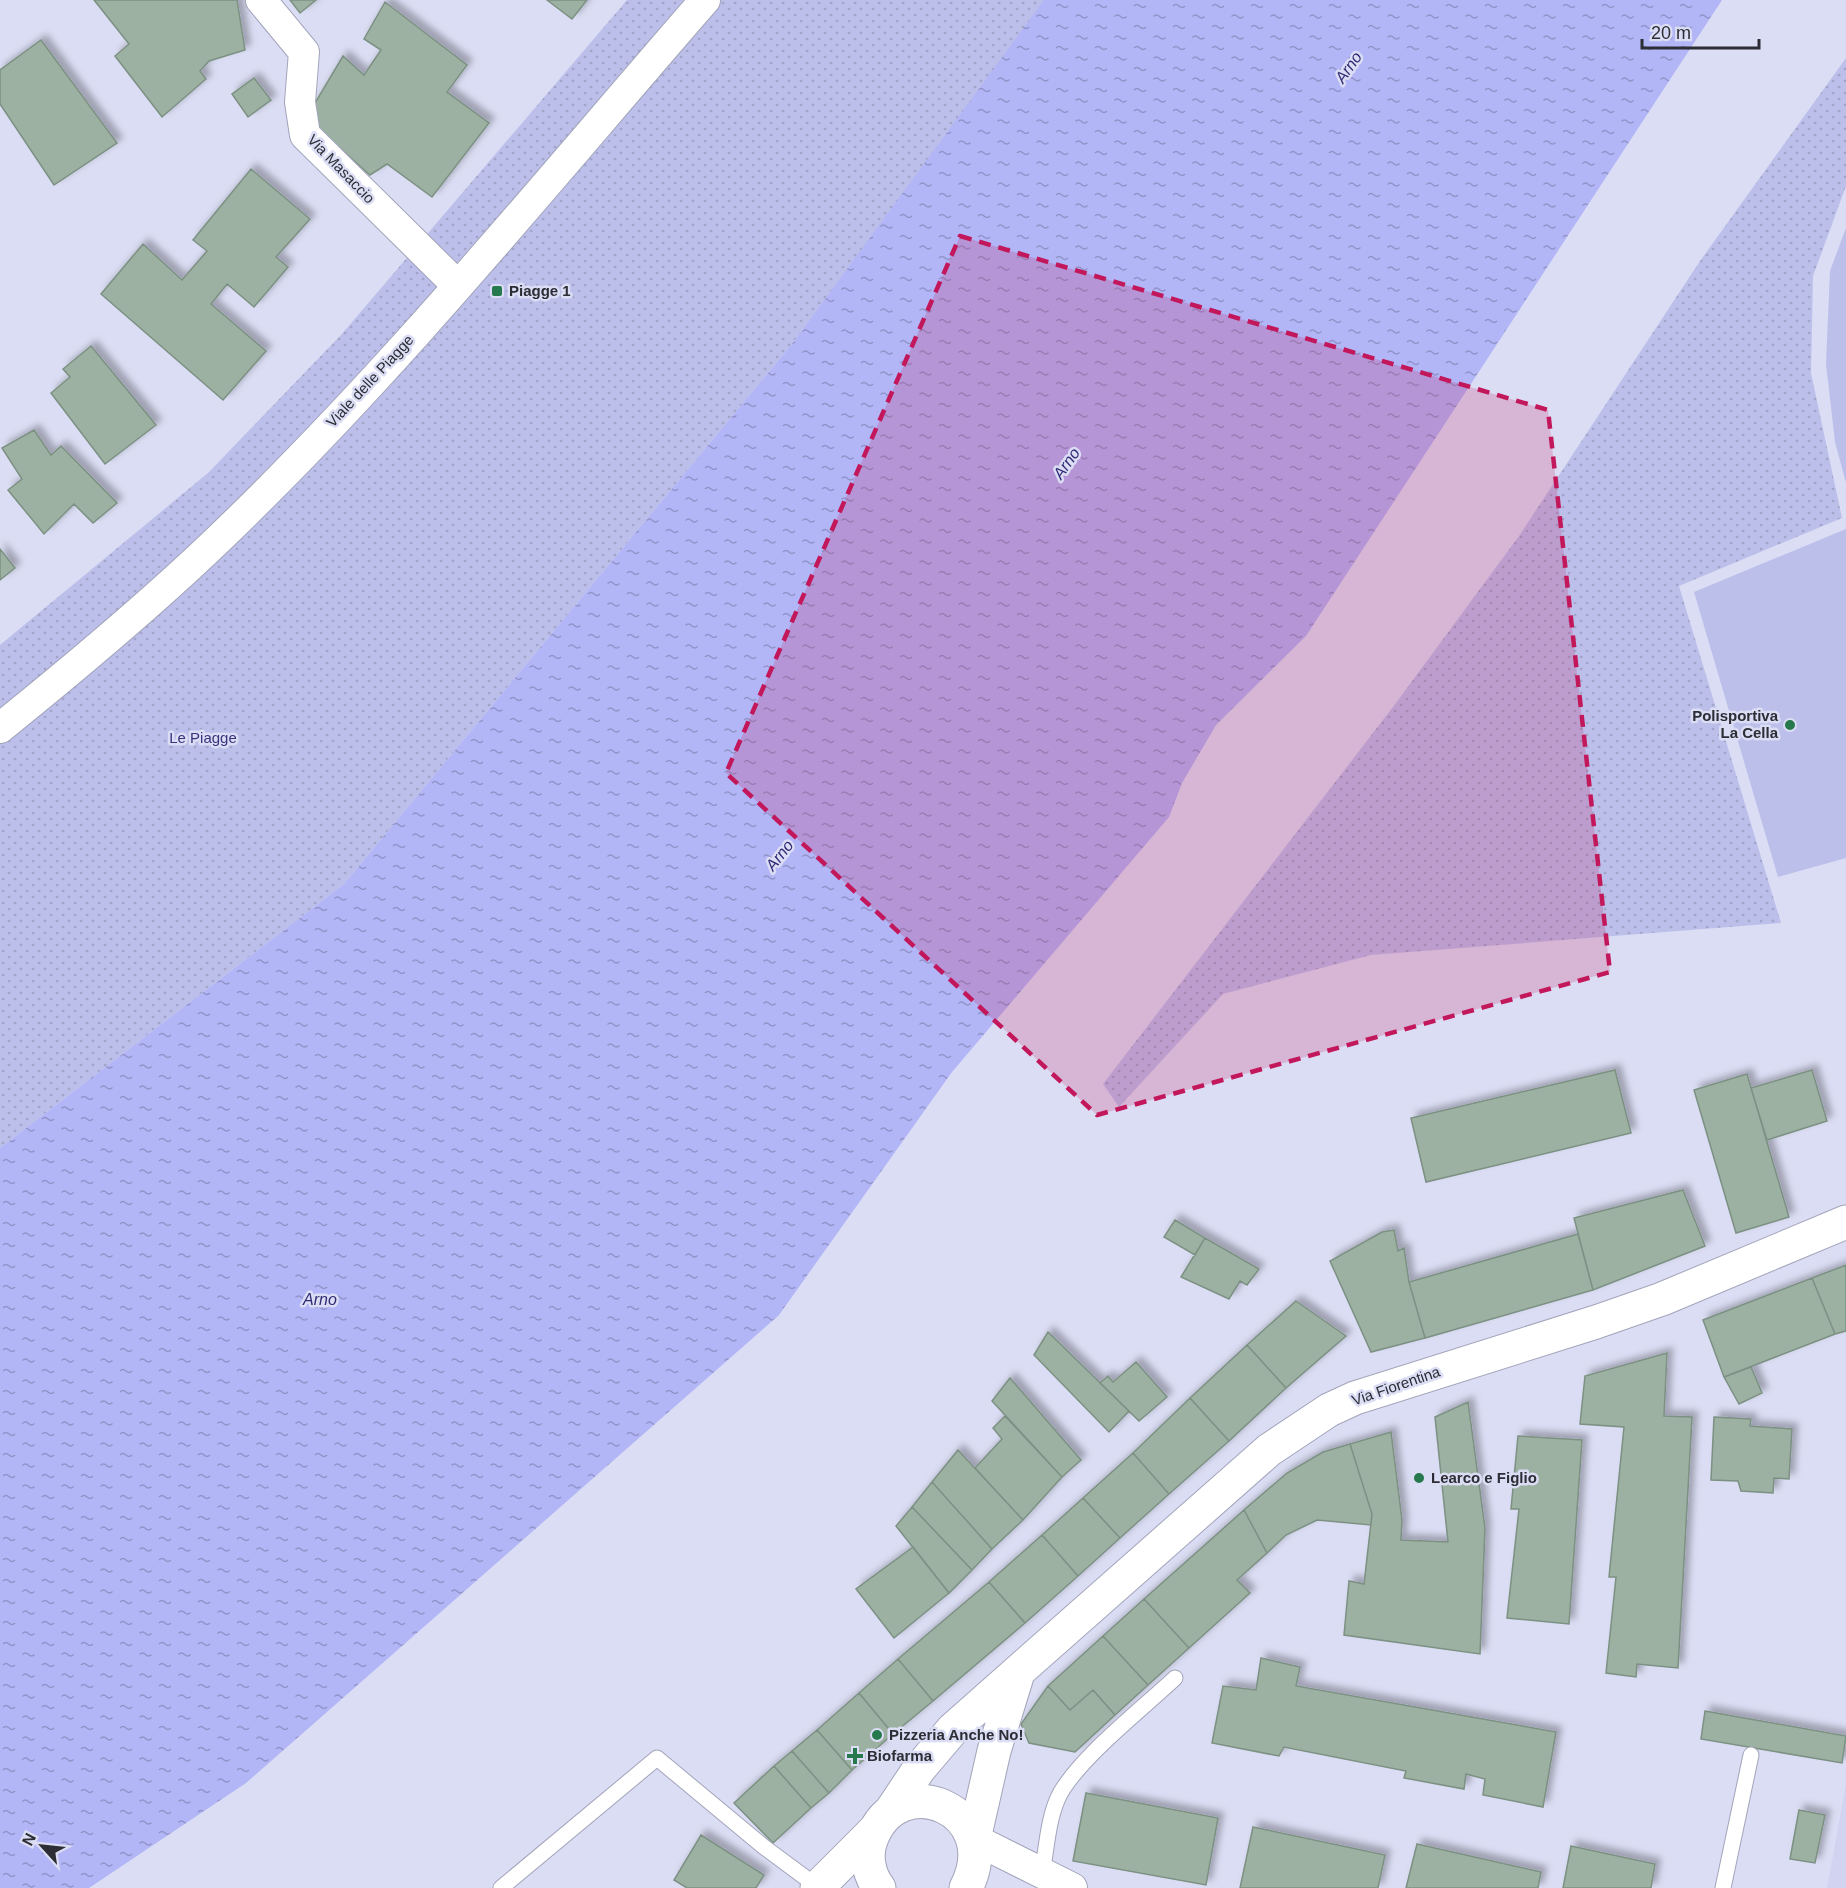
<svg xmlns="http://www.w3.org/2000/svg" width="1846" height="1888" viewBox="0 0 1846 1888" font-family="Helvetica,sans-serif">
<defs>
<pattern id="grass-dots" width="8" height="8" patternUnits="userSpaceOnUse" patternTransform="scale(1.5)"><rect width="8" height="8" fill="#bcbfea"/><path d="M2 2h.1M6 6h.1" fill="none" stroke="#a2a4c9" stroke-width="1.8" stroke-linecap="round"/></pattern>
<pattern id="water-ripples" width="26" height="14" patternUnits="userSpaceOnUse" patternTransform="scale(1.5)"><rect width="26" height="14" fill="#b2b5f6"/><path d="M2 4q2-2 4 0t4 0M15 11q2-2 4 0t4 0" fill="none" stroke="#9194c8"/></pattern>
<filter id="shadow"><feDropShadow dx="5.5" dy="-5.5" stdDeviation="3" flood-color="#0004"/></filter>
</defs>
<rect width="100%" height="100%" fill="#dbddf4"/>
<path fill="#d1d3f1" d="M 1846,1784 L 1846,1888 L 1827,1888 Z"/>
<path fill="url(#grass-dots)" d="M 627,0 L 1046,0 L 792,344 L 344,884 L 0,1148 L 0,645 L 208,473 L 341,335 Z
M 1846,58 L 1846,186 L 1813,276 L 1811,373 L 1842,518 L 1679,586 L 1781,923 L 1371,955 L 1223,994 L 1119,1107 L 1103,1084 L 1396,703 L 1519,536 L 1700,261 Z"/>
<path fill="#bcbfea" d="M 1846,228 L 1846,483 L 1835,442 L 1826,364 L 1830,271 Z
M 1846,529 L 1846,858 L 1778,877 L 1694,592 Z"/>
<path fill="url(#water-ripples)" d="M 1044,0 L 1722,0 L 1306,636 L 1216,725 L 1182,783 L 1169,817 L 952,1072 L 779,1315 L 246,1783 L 89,1888 L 0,1888 L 0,1148 L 344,884 L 792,344 Z"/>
<path fill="#9cb1a2" stroke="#7c9183" stroke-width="1.5" filter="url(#shadow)" d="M 94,0 L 237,0 L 245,50 L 209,61 L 200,71 L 206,79 L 162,117 L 115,56 L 129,44 Z
M 290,0 L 316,0 L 300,13 Z
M 547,0 L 587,0 L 572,19 Z
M 385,2 L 467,65 L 447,92 L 489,123 L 432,197 L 387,164 L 370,175 L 306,118 L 343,56 L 364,75 L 381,50 L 364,39 Z
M 41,40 L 117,143 L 54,185 L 0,104 L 0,70 Z
M 254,78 L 271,100 L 248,117 L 232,94 Z
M 251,169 L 310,219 L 276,257 L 288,267 L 254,307 L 227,284 L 211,304 L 266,351 L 223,400 L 101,294 L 143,244 L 182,280 L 207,251 L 193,240 Z
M 91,346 L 156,425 L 105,464 L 51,393 L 70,377 L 63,369 Z
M 34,430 L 51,455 L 61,446 L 117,503 L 93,523 L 74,504 L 44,534 L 8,490 L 22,479 L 2,448 Z
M 0,549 L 15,568 L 0,580 Z
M 1615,1070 L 1631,1133 L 1426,1182 L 1411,1118 Z
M 1812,1070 L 1827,1121 L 1767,1140 L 1751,1088 Z
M 1747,1074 L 1789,1217 L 1736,1233 L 1694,1090 Z
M 1683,1190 L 1705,1246 L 1593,1290 L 1574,1218 Z
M 1175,1220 L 1205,1238 L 1195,1255 L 1164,1237 Z
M 1394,1230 L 1398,1251 L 1404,1248 L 1409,1282 L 1425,1338 L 1371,1352 L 1330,1261 L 1382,1232 Z
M 1578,1234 L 1593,1290 L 1425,1338 L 1409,1282 Z
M 1205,1238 L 1259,1269 L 1247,1285 L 1240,1281 L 1229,1299 L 1181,1277 Z
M 1846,1265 L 1846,1331 L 1835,1334 L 1812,1278 Z
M 1812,1278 L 1835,1334 L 1724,1377 L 1703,1320 Z
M 1296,1301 L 1346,1336 L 1286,1388 L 1247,1345 Z
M 1048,1332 L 1129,1411 L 1109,1432 L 1034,1355 Z
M 1247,1345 L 1286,1388 L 1229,1441 L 1190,1398 Z
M 1667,1353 L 1664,1416 L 1692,1417 L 1678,1668 L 1637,1664 L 1636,1677 L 1606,1673 L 1616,1577 L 1609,1577 L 1624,1427 L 1580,1424 L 1585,1376 Z
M 1136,1362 L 1167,1397 L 1139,1421 L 1100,1383 L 1108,1376 L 1113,1382 Z
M 1751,1367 L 1762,1393 L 1739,1404 L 1724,1377 Z
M 1010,1378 L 1081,1460 L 1062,1477 L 992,1401 Z
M 1190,1398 L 1229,1441 L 1169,1494 L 1133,1453 Z
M 1468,1402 L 1485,1528 L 1480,1654 L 1344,1635 L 1349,1581 L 1364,1584 L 1372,1514 L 1350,1444 L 1391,1432 L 1402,1520 L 1401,1540 L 1448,1542 L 1435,1417 Z
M 1005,1416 L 1062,1477 L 1023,1520 L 975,1468 L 1002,1439 L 993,1428 Z
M 1714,1417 L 1751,1419 L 1750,1426 L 1792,1429 L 1789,1479 L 1774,1478 L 1773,1493 L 1741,1491 L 1738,1481 L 1711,1480 Z
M 1518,1436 L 1582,1440 L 1569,1624 L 1507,1618 L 1519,1509 L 1511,1509 Z
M 1350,1444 L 1372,1514 L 1371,1525 L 1317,1520 L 1286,1535 L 1267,1553 L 1244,1510 L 1287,1473 L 1323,1452 Z
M 958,1450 L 1023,1520 L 992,1549 L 932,1482 Z
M 1133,1453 L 1169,1494 L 1120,1538 L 1083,1498 Z
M 932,1482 L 992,1549 L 972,1570 L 912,1507 Z
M 1083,1498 L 1120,1538 L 1078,1576 L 1042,1535 Z
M 912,1507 L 972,1570 L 949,1593 L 896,1526 Z
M 1244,1510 L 1267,1553 L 1237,1580 L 1250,1593 L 1189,1648 L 1144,1599 Z
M 1042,1535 L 1078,1576 L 1025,1623 L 989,1582 Z
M 913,1547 L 949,1593 L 894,1638 L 856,1589 Z
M 989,1582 L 1025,1623 L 933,1701 L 898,1659 Z
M 1144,1599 L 1189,1648 L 1148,1685 L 1103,1636 Z
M 1103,1636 L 1148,1685 L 1115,1715 L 1093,1690 L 1070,1710 L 1048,1686 Z
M 1261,1658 L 1300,1667 L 1296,1686 L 1556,1732 L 1543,1807 L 1483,1795 L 1485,1779 L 1466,1774 L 1464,1789 L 1404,1778 L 1406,1771 L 1284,1747 L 1279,1756 L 1212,1743 L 1223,1686 L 1256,1690 Z
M 898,1659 L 933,1701 L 893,1734 L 859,1693 Z
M 1048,1686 L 1070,1710 L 1093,1690 L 1115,1715 L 1075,1752 L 1029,1743 L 1021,1724 Z
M 859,1693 L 893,1734 L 852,1770 L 817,1730 Z
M 1705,1711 L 1846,1736 L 1842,1763 L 1701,1739 Z
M 817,1730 L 852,1770 L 829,1793 L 792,1751 Z
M 792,1751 L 829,1793 L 811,1808 L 774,1766 Z
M 774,1766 L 811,1808 L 773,1843 L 734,1803 Z
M 1086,1793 L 1218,1818 L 1206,1885 L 1073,1861 Z
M 1799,1810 L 1825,1815 L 1815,1863 L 1790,1859 Z
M 1253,1827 L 1385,1855 L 1378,1888 L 1240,1888 Z
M 701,1835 L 764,1875 L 756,1888 L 687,1888 L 674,1880 Z
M 1417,1844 L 1541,1872 L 1538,1888 L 1406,1888 Z
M 1571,1846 L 1655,1864 L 1651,1888 L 1563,1888 Z"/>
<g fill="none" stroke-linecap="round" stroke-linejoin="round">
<g stroke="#a2a4ba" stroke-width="17">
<path id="lane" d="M 1042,1873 C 1047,1847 1048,1815 1061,1792 C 1083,1755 1142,1709 1175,1678
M 501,1888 L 657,1758 L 764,1847 L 818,1887
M 1723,1888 L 1751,1755"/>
</g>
<g stroke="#a2a4ba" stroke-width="32">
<path id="street" d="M 261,0 L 304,52 L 300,102 L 305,135 L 457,285
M 0,728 C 77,666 156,600 227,531 C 398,366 549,179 705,0
M 974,1839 L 1072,1888"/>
</g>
<g stroke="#a2a4ba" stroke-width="35">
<path id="secondary" d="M 891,1811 L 919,1769 L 953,1729 L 1269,1450 L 1329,1410 L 1355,1398 L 1596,1322 L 1662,1299 L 1846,1222
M 974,1839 L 994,1751 L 1018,1673
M 817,1888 L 874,1831
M 879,1888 C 869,1875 865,1856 871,1840 C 898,1765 1006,1810 966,1888"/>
</g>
<use href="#lane" stroke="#fff" stroke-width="15"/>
<use href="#street" stroke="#fff" stroke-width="30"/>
<use href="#secondary" stroke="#fff" stroke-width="33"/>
</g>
<path fill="#c2185b" fill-opacity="0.2" stroke="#c2185b" stroke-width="4.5" stroke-dasharray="12 8" stroke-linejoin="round" d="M 960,236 L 1548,410 L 1610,972 L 1097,1115 L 726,773 Z"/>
<g fill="#26794c" stroke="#dbddf4" stroke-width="2">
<rect x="491" y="285" width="12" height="12" rx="3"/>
<circle cx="1790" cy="725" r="6"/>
<circle cx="1419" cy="1478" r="6"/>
<circle cx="877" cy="1735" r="6"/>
<path d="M852 1747h6v6h6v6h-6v6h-6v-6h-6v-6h6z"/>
</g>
<g text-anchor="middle" stroke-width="5" stroke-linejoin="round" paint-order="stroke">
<g font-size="15" fill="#2c2d35" stroke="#dbddf4">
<text transform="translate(341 169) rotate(46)" y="5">Via Masaccio</text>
<text transform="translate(370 381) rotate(-47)" y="5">Viale delle Piagge</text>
<text transform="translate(1396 1386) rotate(-19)" y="5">Via Fiorentina</text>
</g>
<g font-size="15" font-weight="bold" fill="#2c2d35" stroke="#dbddf4" text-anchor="start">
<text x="509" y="296">Piagge 1</text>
<text x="1778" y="721" text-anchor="end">Polisportiva<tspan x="1778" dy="17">La Cella</tspan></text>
<text x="1431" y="1483">Learco e Figlio</text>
<text x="889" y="1740">Pizzeria Anche No!</text>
<text x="867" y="1761">Biofarma</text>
</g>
<g font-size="15" fill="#39337e" stroke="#dbddf4">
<text x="203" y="743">Le Piagge</text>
</g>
<g font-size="16" font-style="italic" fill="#322b75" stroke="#dbddf4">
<text transform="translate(1348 67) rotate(-55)" y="6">Arno</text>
<text transform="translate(1066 463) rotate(-55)" y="6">Arno</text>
<text transform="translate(779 855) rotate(-52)" y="6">Arno</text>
<text x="320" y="1305">Arno</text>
</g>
</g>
<g transform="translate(42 1846) rotate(297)" stroke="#dbddf4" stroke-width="4.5" paint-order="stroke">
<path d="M0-4.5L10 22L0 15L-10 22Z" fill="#2c2d35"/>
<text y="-9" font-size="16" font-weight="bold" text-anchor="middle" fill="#2c2d35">N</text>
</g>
<path d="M1642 39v9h117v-9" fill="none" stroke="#2c2d35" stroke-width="3"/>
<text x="1651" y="39" font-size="18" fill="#2c2d35" stroke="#dbddf4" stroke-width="4.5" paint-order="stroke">20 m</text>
</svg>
